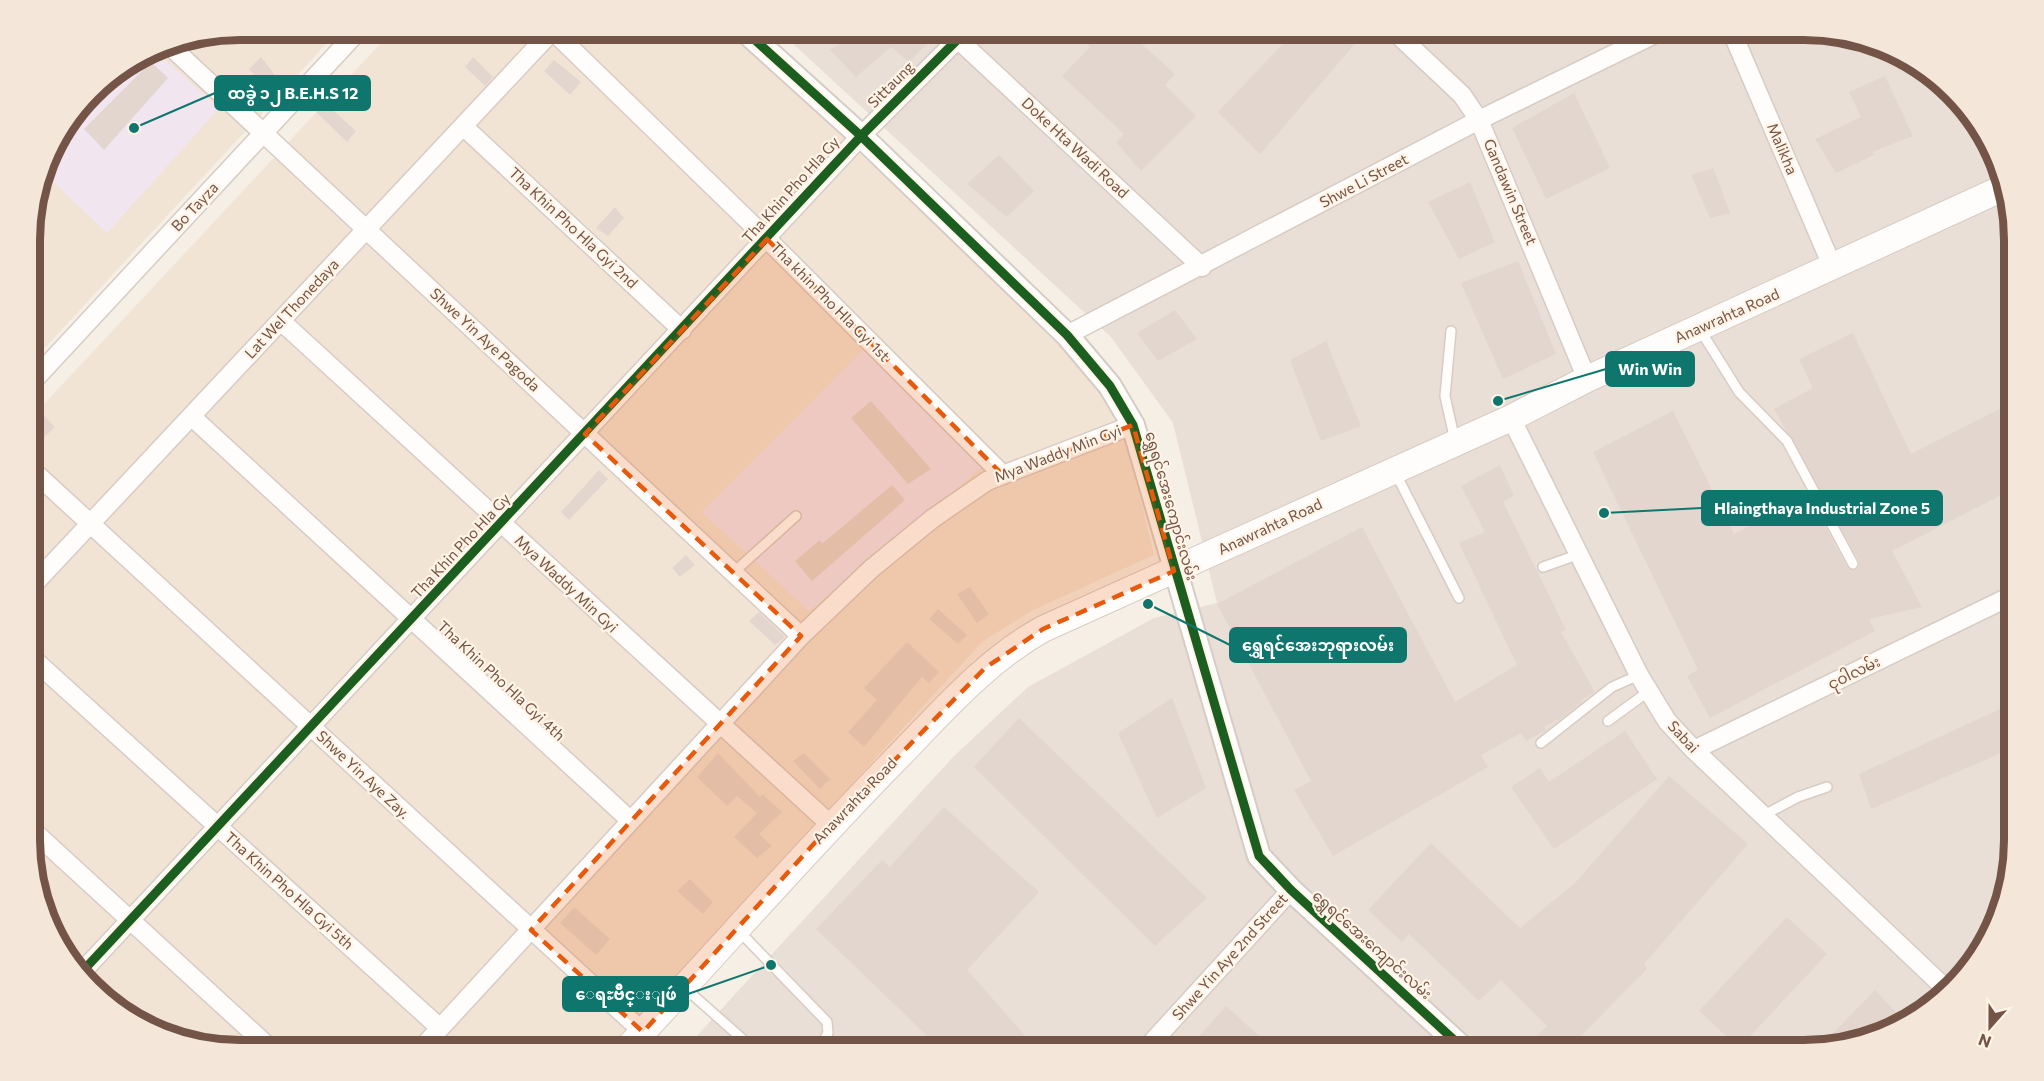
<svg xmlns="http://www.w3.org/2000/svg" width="2044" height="1081" viewBox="0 0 2044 1081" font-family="Commissioner,'Noto Sans Myanmar',sans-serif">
<rect width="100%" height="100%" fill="#f6efe6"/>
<path fill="#f2e4d5" d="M 241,30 L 339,30 L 31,363 L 30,226 L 52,148 L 101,82 L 160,46 Z
M 393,30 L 730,30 L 1068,340 L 1120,413 L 1154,555 L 1031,611 L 982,642 L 607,1051 L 241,1051 L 147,1029 L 73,968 L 32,868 L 31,418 Z"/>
<path fill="#e9dfd7" d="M 778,30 L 1803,30 L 1897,52 L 1978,123 L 2012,213 L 2014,841 L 1992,934 L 1920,1016 L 1817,1051 L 683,1051 L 953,757 L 1028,687 L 1154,618 L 1217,603 L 1173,423 L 1111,337 Z"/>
<path fill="#f1e5f0" d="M 154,50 L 219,108 L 107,233 L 45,174 L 52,148 L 101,82 Z
M 864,349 L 982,467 L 809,611 L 702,512 Z"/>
<path fill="#e3d6ce" d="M 864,30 L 927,30 L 934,37 L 909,62 L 891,47 L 856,77 L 830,50 Z
M 1072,30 L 1126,30 L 1175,74 L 1165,85 L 1196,116 L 1141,171 L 1116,142 L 1124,134 L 1062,76 L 1090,47 Z
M 1296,30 L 1337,30 L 1354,45 L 1260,154 L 1218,112 Z
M 261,57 L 285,88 L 272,96 L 249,69 Z
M 473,57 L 493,77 L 485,86 L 465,67 Z
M 554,60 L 581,82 L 570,95 L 544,71 Z
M 151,62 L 168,78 L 104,150 L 84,129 Z
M 1885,76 L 1913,136 L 1872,152 L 1874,155 L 1836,173 L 1815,139 L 1861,117 L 1849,92 Z
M 1574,93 L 1610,168 L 1546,199 L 1512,128 Z
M 322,100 L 356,131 L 347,142 L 313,109 Z
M 999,155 L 1034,191 L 1007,217 L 967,184 Z
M 1713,168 L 1730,213 L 1710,218 L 1691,175 Z
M 1470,182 L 1495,242 L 1459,259 L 1428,202 Z
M 615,207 L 624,218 L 608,236 L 596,228 Z
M 1518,261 L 1556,354 L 1503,379 L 1461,283 Z
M 1175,310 L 1197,339 L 1158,361 L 1137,333 Z
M 1853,333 L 1911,454 L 2013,402 L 2013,489 L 1892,551 L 1922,607 L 1869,619 L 1875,631 L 1710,718 L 1687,676 L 1698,670 L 1593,452 L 1673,411 L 1734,534 L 1808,495 L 1847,567 L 1856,570 L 1859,567 L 1859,561 L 1774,409 L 1813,388 L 1799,359 Z
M 1326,341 L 1361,426 L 1321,441 L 1290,360 Z
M 871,401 L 931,469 L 908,484 L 851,418 Z
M 38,410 L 55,427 L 38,443 L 31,438 L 31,418 Z
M 1500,465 L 1514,496 L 1503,502 L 1566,630 L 1561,632 L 1595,692 L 1581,700 L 1582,702 L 1562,718 L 1544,727 L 1546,730 L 1526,741 L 1521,733 L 1481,755 L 1488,767 L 1333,856 L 1294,790 L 1311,781 L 1217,604 L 1362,527 L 1455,702 L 1517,665 L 1459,543 L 1485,532 L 1461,486 Z
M 599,470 L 608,479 L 569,520 L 561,512 Z
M 892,485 L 905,500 L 812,581 L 795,561 L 820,540 L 822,544 Z
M 686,555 L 695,565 L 680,577 L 672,568 Z
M 970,587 L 989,614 L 977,623 L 957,594 Z
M 938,609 L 967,635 L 958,644 L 929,619 Z
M 759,612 L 785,637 L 775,645 L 749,621 Z
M 907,642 L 939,672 L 929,683 L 922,677 L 864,747 L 848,732 L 877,700 L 864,688 Z
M 1172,698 L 1206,788 L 1157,818 L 1118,733 Z
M 2000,709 L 2013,748 L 1871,809 L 1859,774 Z
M 1019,718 L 1207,898 L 1155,946 L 974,767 Z
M 1625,731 L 1657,779 L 1554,849 L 1511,787 L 1540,768 L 1549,782 Z
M 718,753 L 760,797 L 762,794 L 782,812 L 759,834 L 772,846 L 757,858 L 734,837 L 757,813 L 737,796 L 727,806 L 697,777 Z
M 804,753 L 830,779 L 820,789 L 793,761 Z
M 1669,776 L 1748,844 L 1644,964 L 1647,969 L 1566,1051 L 1522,1051 L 1547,1026 L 1501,980 L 1479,1001 L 1409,934 L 1402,942 L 1368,910 L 1431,843 L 1520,928 L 1575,883 Z
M 944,807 L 1039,892 L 967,970 L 1039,1051 L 943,1051 L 816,929 L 882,860 L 890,867 Z
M 690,879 L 713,902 L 703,914 L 677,891 Z
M 574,907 L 610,939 L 596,955 L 560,923 Z
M 1787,917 L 1827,954 L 1739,1048 L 1699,1011 Z
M 1875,990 L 1904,1021 L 1816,1051 Z
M 1226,1006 L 1276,1051 L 1186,1051 Z"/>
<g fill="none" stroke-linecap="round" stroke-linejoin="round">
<g stroke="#d7ccc4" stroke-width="12">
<path id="service" d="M 1699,328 L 1739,392 L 1787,441 L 1853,564
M 1451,331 L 1445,396 L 1455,441
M 1395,472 L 1459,598
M 1543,567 L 1580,554
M 734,572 L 796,516
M 1608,721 L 1649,691
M 1541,743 L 1612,687 L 1639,675
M 1764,815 L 1798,797 L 1827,787
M 738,930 L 827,1022 L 828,1033 L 818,1051
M 686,989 L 756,1051"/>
</g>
<g stroke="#d7ccc4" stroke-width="21">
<path id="minor" d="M 552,30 L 767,239 L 1003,475
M 948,30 L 1202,267
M 1393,30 L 1462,95 L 1479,120 L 1587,379
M 1731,30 L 1833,268
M 168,44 L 801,636
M 463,126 L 682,330
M 2000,189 L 2010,207
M 281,321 L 831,825
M 1067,335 L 1479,120 L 1663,30
M 31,383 L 359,30
M 191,416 L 631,821
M 1511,418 L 1639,675 L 1667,721 L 1694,750 L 1945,988
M 31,469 L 643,1032
M 31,587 L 553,30
M 31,657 L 440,1028
M 1694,750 L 2013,595
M 32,830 L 273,1051
M 80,974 L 861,136 L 967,30
M 419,1051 L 801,636 L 871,569 L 932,519 L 987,481 L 1133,425
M 1144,1051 L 1291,890"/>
</g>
<g stroke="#d7ccc4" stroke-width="26">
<path id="tertiary" d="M 744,30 L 861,136 L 1067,335 L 1110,386 L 1133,425 L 1259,856 L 1291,890 L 1466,1051"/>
</g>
<g stroke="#d7cbc3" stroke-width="28">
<path id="secondary" d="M 625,1051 C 715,955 802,855 894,761 C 941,713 984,662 1043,629 L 1511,418 L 1587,379 L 2003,188"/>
</g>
<use href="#service" stroke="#fefdfb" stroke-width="9"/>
<use href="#minor" stroke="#fefdfb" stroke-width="18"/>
<use href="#tertiary" stroke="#fefdfb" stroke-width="22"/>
<use href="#secondary" stroke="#fefdfb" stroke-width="26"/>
<g stroke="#fff4e6" stroke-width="13">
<path id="cycleway" d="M 744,30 L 861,136 L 1067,335 L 1110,386 L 1133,425 L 1259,856 L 1291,890 L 1466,1051
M 80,974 L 861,136 L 967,30"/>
</g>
<use href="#cycleway" stroke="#1b5e20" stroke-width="9"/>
</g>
<path fill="#e8590c" fill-opacity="0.2" stroke="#e8590c" stroke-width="4.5" stroke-dasharray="12 8" stroke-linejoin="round" d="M 767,239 L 1003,475 L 1133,425 L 1174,571 L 1043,629 L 985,668 L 831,825 L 643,1032 L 531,930 L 801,636 L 585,434 Z"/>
<g text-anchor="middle" stroke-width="4.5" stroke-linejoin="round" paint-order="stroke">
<g font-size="15" fill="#745446" stroke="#fff4e6">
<text transform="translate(891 85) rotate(-45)" y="5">Sittaung</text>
<text transform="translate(1075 148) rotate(43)" y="5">Doke Hta Wadi Road</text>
<text transform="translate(1782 149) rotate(67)" y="5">Malikha</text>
<text transform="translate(1364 181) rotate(-28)" y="5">Shwe Li Street</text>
<text transform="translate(791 190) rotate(-48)" y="5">Tha Khin Pho Hla Gy</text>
<text transform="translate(1510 192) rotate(67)" y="5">Gandawin Street</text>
<text transform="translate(195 207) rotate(-47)" y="5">Bo Tayza</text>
<text transform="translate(573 228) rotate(43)" y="5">Tha Khin Pho Hla Gyi 2nd</text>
<text transform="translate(830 302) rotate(45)" y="5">Tha khin Pho Hla Gyi 1st</text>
<text transform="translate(292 309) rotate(-47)" y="5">Lat Wel Thonedaya</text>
<text transform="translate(1727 316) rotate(-24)" y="5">Anawrahta Road</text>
<text transform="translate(485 340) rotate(43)" y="5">Shwe Yin Aye Pagoda</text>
<text transform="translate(1058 454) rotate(-21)" y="5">Mya Waddy Min Gyi</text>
<text transform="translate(1171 506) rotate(74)" y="5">ရွှေရင်အေးကျောင်းလမ်း</text>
<text transform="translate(1270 527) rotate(-25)" y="5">Anawrahta Road</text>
<text transform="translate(461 546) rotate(-47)" y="5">Tha Khin Pho Hla Gy</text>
<text transform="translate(566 584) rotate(43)" y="5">Mya Waddy Min Gyi</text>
<text transform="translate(1854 673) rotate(-26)" y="5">ငုဝါလမ်း</text>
<text transform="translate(501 681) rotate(43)" y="5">Tha Khin Pho Hla Gyi 4th</text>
<text transform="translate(1683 737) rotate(47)" y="5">Sabai</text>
<text transform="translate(363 775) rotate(43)" y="5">Shwe Yin Aye Zay.</text>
<text transform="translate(855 801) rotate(-46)" y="5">Anawrahta Road</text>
<text transform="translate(289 891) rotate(42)" y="5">Tha Khin Pho Hla Gyi 5th</text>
<text transform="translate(1372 945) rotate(42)" y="5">ရွှေရင်အေးကျောင်းလမ်း</text>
<text transform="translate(1230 957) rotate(-48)" y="5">Shwe Yin Aye 2nd Street</text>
</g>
</g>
<path d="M0 0H2044V1081H0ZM240 40H1804A200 200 0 0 1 2004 240V840A200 200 0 0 1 1804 1040H240A200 200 0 0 1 40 840V240A200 200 0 0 1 240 40Z" fill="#f4e7d9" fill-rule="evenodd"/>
<path fill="none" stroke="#745446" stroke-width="8" d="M240 40H1804A200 200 0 0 1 2004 240V840A200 200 0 0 1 1804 1040H240A200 200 0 0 1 40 840V240A200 200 0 0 1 240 40Z"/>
<path fill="none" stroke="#0f766e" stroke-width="2" d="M134 128L215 93M1498 401L1606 369M1604 513L1702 508M1148 604L1230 645M771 965L688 994"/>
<g fill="#0f766e" stroke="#fff4e6" stroke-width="2">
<circle cx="134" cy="128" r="6"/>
<circle cx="1498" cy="401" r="6"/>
<circle cx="1604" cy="513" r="6"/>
<circle cx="1148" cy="604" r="6"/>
<circle cx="771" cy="965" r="6"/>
</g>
<g fill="#0f766e" stroke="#0f766e" stroke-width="2">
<rect x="215" y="76" width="155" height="34" rx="6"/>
<rect x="1606" y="352" width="88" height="34" rx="6"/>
<rect x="1702" y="491" width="240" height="34" rx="6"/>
<rect x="1230" y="628" width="176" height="34" rx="6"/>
<rect x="563" y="977" width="125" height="34" rx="6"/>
</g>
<g font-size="16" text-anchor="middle" font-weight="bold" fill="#fff">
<text x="293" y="99">ထခွဲ ၁၂ B.E.H.S 12</text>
<text x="1650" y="375">Win Win</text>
<text x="1822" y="514">Hlaingthaya Industrial Zone 5</text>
<text x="1318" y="651">ရွှေရင်အေးဘုရားလမ်း</text>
<text x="626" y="1000">ေရႊဗ်ိဳင္းျဖဴ</text>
</g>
<g transform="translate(1990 1027) rotate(201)" stroke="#fff4e6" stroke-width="4.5" paint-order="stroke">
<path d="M0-4.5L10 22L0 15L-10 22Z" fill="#745446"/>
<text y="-9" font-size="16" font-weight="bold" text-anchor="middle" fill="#745446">N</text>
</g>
</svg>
